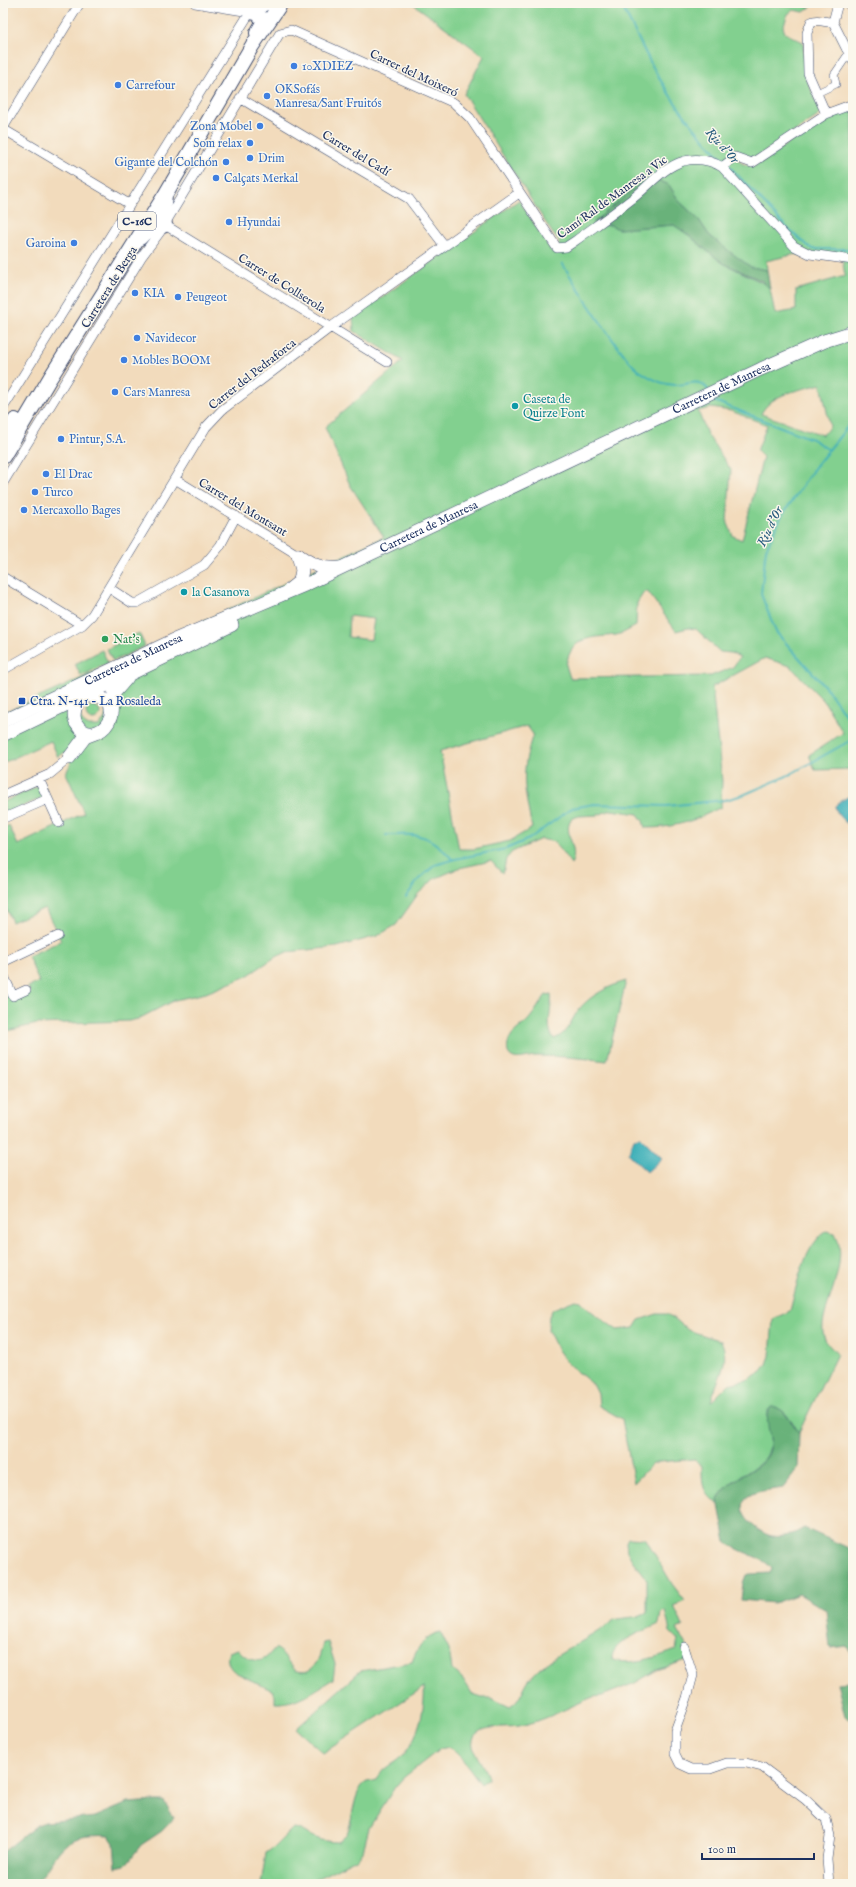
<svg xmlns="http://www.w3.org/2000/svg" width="856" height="1887" viewBox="0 0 856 1887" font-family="'IM FELL English',serif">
<rect width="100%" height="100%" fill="#fbf7ec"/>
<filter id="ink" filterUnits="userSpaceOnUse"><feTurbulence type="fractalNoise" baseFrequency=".025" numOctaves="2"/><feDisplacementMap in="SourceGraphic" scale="8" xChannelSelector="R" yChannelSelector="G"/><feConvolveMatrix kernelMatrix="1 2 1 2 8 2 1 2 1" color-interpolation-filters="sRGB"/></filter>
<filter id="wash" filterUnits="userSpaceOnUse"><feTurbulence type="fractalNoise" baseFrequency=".012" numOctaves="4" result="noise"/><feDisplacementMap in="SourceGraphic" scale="16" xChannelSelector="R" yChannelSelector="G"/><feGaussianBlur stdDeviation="0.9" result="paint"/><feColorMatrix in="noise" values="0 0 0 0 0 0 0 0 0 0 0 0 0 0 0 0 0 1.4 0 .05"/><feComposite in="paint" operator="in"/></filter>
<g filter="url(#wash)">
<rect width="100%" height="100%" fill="#f2dbbc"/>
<path fill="#82d08f" stroke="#4e8076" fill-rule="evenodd" d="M 412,3 L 816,3 L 804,12 L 793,10 L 788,14 L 783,27 L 785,33 L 803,42 L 805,75 L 821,113 L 818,116 L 757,157 L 748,157 L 737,152 L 732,155 L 743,164 L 754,166 L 826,118 L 853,110 L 853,769 L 815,770 L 809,755 L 843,733 L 824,701 L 790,666 L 765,658 L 712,687 L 722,781 L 721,807 C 695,821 675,828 645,828 L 643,821 L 638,814 L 611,810 L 598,815 L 579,816 L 571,819 C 562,833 580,849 571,864 L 555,842 L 541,839 L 512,852 L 506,859 L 504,869 L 502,873 L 491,861 L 459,868 L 434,879 L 418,894 L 396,925 L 377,936 L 337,947 L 287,952 L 274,958 L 247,976 L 206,993 L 175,1000 L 138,1019 L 129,1021 L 37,1024 L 3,1032 L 3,993 L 6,991 L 11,1001 L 30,992 L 28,987 L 39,982 L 28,956 L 61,941 L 45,908 L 12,922 L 3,901 L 3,829 L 9,826 L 18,845 L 84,813 L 66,773 L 71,763 L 65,752 L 58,757 L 51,741 L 3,763 L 3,713 L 67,685 L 384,537 L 350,485 L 325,427 L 403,361 L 354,331 L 353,318 L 519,200 L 553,253 L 560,242 L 553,234 L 464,94 L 484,56 ZM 647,178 L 656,179 L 669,185 L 679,201 L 699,220 L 709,235 L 735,256 L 751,267 L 767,270 L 766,261 L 796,254 L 819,258 L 842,257 L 845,276 L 796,290 L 796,310 L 775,314 L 770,289 L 767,285 L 723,263 L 706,250 L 690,236 L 674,225 L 618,229 L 611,225 L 593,224 L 596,220 ZM 821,384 L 830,426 L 823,435 L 761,414 C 771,393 801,390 821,384 ZM 711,408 L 731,411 L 767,425 L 757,451 L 763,457 L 742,540 L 733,536 L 727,521 L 731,470 L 707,434 L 698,411 ZM 644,592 L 648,592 L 676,631 L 688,628 L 696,629 L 720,652 L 731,653 L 740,657 L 733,667 L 711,676 L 570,678 L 566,665 C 572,635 592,638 616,635 C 623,634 630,629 636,626 L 637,603 ZM 349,616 L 374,619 L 371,640 L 348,637 ZM 89,700 L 99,701 L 106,709 L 105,718 L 99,726 L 89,726 C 80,722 78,715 81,706 ZM 527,726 L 533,734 C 520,773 524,789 532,828 L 510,841 L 474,849 L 459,849 L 440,751 Z
M 139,633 L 145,646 L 113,661 L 107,649 Z
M 102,650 L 108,663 L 81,676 L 75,664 Z
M86 713a7 7 0 1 1 14 0a7 7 0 1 1-14 0Z
M 39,786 L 44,797 L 5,814 L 3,802 Z
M 626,981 L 607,1061 C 583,1058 560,1056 536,1056 C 529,1056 518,1061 512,1057 C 506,1054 507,1046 509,1040 C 513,1030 524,1026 530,1018 C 536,1011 540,1002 546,995 L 551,994 C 553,1009 544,1026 554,1039 C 568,1034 571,1019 580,1008 C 591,995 609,986 626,981 Z
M 826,1231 L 835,1233 C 853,1266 813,1319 825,1339 C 827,1344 833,1349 837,1354 L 799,1432 L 786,1414 L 776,1407 L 768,1410 C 768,1423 773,1441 768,1453 C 761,1472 721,1478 718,1504 C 702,1492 702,1485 702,1466 L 694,1459 L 659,1462 L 651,1465 L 634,1483 L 622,1419 L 599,1406 L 598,1393 L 594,1385 L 568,1364 L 558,1350 L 548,1330 L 549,1316 L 553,1309 L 575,1300 L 581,1301 L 591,1311 L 617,1330 L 634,1328 L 639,1320 L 657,1314 L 666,1314 L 674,1318 L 688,1330 L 721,1341 C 732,1362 715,1382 711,1402 L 729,1384 L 747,1380 L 762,1371 L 767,1364 L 770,1356 L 773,1319 L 790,1311 C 797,1285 803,1248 826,1231 Z
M 628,1538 L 646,1539 L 672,1584 L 685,1601 L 674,1606 L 683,1626 L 677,1629 L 693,1658 L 657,1670 L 635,1683 L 602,1696 L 593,1697 C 568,1707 545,1721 519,1726 C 506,1728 476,1724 473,1740 C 470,1751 486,1766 488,1779 L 481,1784 C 471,1771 463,1757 449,1747 L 440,1749 L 403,1778 L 395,1787 L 369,1828 L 363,1851 L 358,1858 L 306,1884 L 261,1884 L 266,1853 L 273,1848 L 293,1828 C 303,1829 307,1835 316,1838 C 323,1841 331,1842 338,1842 C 342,1840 345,1837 347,1833 C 353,1822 353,1788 367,1782 C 370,1781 374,1781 377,1780 C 383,1766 390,1767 401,1757 C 417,1743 426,1708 424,1687 L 323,1753 L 296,1729 L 360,1671 L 412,1662 C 417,1648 424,1636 440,1632 L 449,1650 L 452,1669 L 463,1679 L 473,1695 L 482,1698 L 491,1698 L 510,1707 C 522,1700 522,1687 531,1677 C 554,1652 587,1642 614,1620 C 623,1617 641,1618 647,1613 L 647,1580 L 632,1560 L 627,1551 L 626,1542 ZM 665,1611 L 670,1631 L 678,1639 L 676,1650 C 661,1656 627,1667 612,1659 C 611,1641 646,1631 659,1624 L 661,1613 Z
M 328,1642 L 335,1664 L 333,1679 C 316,1690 297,1704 275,1703 L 275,1695 L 273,1691 L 235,1672 C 228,1667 226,1659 229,1652 L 238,1649 C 243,1656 255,1664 264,1659 C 268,1657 272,1651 276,1647 L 295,1670 C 314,1678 320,1657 323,1643 Z"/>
<path fill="#69b27a" stroke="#42706c" d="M 647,178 L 656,179 L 669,185 L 679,201 L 699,220 L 709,235 L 730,252 L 751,267 L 767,270 L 770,289 L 762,281 L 723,263 L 706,250 L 690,236 L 674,225 L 618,229 L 611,225 L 593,225 L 596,220 Z
M 771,1407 L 776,1407 L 783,1411 L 799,1432 L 798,1469 L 783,1488 C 773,1490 761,1490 752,1494 C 727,1506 756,1533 772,1536 C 784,1538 794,1534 804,1528 L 853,1550 L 853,1659 L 847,1646 L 830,1648 L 826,1610 L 799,1594 L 774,1603 L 741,1600 L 743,1583 L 746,1575 L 750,1574 L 770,1573 L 772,1569 C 765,1557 737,1552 726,1542 L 718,1500 C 728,1477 757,1473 768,1455 C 776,1440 761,1420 771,1407 Z
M 853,1677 L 853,1721 L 845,1716 L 837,1683 L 849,1682 Z
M 155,1801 L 164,1801 L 174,1818 L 162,1831 L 141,1845 L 125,1866 L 116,1868 L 114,1843 L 109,1836 C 60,1832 61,1853 36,1884 L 3,1884 L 3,1852 L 37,1825 L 45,1822 L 95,1817 L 128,1803 Z"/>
<path fill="#41b1b9" stroke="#2e708c" d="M 853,794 L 853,825 C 845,825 836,814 835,806 L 839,802 Z
M 640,1136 L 662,1158 L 647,1172 L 628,1154 L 634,1139 Z"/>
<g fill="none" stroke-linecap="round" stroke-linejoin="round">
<path stroke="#41b1b9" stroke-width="2" d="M 620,3 C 632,25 642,47 654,69 C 673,103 697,134 725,161
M 729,166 L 789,230 L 812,249 L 853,249
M 562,263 C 580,292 598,320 618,347 C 626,356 631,366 641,372 C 650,378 664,385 675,385 C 687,386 699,376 708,390
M 712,397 L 714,401 L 812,439 L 829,450
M 853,420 L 815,467 L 781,517 L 766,549 L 761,594 L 776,632 L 828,690 L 853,726
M 386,835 C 420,834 428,833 452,859
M 406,897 L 419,879 L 435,865 L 455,859 L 506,849 L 529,839 L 572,808 L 594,804 L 666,806 L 725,800 L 743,795 L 789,775 L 853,739"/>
</g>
</g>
<g filter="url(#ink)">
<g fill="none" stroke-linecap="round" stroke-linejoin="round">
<g stroke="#3b496c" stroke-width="8">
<path id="pedestrian" d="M 846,50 L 853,62
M 817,93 L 836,84 L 834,75 L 853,47"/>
</g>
<g stroke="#3b496c" stroke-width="10">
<path id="minor" d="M 195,3 L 250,12
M 848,3 L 853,9
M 833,22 L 846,48
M 833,22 L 838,3
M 240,98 L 409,199 L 444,245
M 826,114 L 808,73 L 807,33 L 811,22 C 818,18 825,23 833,22
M 3,128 L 80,3
M 3,129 L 129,204
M 722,167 L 735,157 L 752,163 L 826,114 L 853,104
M 165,225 L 387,362
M 3,408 L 252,9
M 175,479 L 298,555
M 3,483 L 142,256 L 160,232 L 280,33 L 291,30 L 454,103 L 470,118 L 557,248 L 566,247 L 575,241 C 594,227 613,214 632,199 C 648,187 663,167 684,161 C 697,158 710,160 722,167 L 794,246 L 810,254 L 853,260
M 3,577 L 82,625
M 109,588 L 132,603 L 137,603 L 204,565 L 220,546 L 236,516
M 3,670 L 82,625 L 92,615 L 206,427 L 222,410 L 331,327 L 519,193
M 3,795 L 50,774 L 69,758
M 48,799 L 59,823
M 3,817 L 4,818 L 48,799 L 39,779
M 3,962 L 58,936
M 3,974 L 13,996 L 26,990
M 684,1647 L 693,1675 L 687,1698 L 675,1731 L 675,1754 L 680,1764 L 691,1769 L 710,1769 L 727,1763 L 746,1763 L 762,1767 L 806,1800 L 826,1819 L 830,1836 L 827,1859 L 829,1884"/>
</g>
<g stroke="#3b496c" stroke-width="14">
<g id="secondary">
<path d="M 298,555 C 311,564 323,570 339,568"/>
<path d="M 290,589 L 300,581 L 302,570 L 298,555"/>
<path d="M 83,694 C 77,702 71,713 76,723 C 96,757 140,695 84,696"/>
<path d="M 111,711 L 114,693 L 127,678"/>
<path id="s1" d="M 3,721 L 172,641 L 307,584 L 761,369 L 824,341 L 853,332"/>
<path d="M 3,735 L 232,625"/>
<path d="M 69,758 L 85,737 L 98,732"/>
</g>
</g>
<g stroke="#3b496c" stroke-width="16">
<path id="primary" d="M 250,12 L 257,13 L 264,21 L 257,33
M 250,12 L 266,3
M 140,238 L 145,233 L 165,225 L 163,213 L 165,195
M 3,439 L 15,420
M 3,457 L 50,378 L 165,195 L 252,46 L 281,3"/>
</g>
<use href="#pedestrian" stroke="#fff" stroke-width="7"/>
<use href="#minor" stroke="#fff" stroke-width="9"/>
<use href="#secondary" stroke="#fff" stroke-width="13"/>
<use href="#primary" stroke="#fff" stroke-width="14"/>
</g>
</g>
<g fill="#3f7fe0" stroke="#fbf7ec" stroke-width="1.5">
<circle cx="294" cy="66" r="4"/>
<circle cx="118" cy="85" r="4"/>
<circle cx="267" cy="96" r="4"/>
<circle cx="260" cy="126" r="4"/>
<circle cx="250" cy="143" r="4"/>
<circle cx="250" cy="158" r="4"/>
<circle cx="226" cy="162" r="4"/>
<circle cx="216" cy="178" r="4"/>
<circle cx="229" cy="222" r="4"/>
<circle cx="74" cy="243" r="4"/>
<circle cx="135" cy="293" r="4"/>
<circle cx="178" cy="297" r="4"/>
<circle cx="137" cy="338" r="4"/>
<circle cx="124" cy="360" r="4"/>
<circle cx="115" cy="392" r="4"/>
<circle cx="61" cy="439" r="4"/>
<circle cx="46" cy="474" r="4"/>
<circle cx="35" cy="492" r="4"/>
<circle cx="24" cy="510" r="4"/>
</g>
<g fill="#0f9aa8" stroke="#fbf7ec" stroke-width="1.5">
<circle cx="515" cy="406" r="4"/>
<circle cx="184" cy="592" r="4"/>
</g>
<circle fill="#2e9e5b" stroke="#fbf7ec" stroke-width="1.5" cx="105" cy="639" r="4"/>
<rect fill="#1a4fb4" stroke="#fbf7ec" stroke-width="1.5" x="18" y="697" width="8" height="8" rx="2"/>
<g text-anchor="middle" stroke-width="3" stroke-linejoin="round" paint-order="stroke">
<rect fill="#fbf7ec" stroke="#5e6b89" stroke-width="1" x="118" y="212" width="38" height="18" rx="3"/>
<g font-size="11" font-weight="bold" fill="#1b2f5e">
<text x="137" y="225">C-16C</text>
</g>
<g font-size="12" fill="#366cbe" stroke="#fbf7ec" text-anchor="start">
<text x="302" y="70">10XDIEZ</text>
<text x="126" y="89">Carrefour</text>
<text x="275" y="93">OKSofás<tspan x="275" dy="14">Manresa/Sant Fruitós</tspan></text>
<text x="252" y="130" text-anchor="end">Zona Mobel</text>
<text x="242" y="147" text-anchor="end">Som relax</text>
<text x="258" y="162">Drim</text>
<text x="218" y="166" text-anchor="end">Gigante del Colchón</text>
<text x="224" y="182">Calçats Merkal</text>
<text x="237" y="226">Hyundai</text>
<text x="66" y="247" text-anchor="end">Garoina</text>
<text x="143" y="297">KIA</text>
<text x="186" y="301">Peugeot</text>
<text x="145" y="342">Navidecor</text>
<text x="132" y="364">Mobles BOOM</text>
<text x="123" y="396">Cars Manresa</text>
<text x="69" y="443">Pintur, S.A.</text>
<text x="54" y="478">El Drac</text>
<text x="43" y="496">Turco</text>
<text x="32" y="514">Mercaxollo Bages</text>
</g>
<g font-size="12" fill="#1b2f5e" stroke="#fbf7ec">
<text transform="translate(414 73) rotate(25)" y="4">Carrer del Moixeró</text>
<text transform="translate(356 153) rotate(31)" y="4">Carrer del Cadí</text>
<text transform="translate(612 197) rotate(-36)" y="4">Camí Ral de Manresa a Vic</text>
<text transform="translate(282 283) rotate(32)" y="4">Carrer de Collserola</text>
<text transform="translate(109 287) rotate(-58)" y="4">Carretera de Berga</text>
<text transform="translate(252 374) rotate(-38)" y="4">Carrer del Pedraforca</text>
<text dy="4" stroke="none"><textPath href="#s1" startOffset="792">Carretera de Manresa</textPath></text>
<text transform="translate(243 507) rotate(31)" y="4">Carrer del Montsant</text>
<text dy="4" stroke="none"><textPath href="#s1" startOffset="468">Carretera de Manresa</textPath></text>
<text dy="4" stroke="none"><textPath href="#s1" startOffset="144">Carretera de Manresa</textPath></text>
</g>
<g font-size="12" fill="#0d838f" stroke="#fbf7ec" text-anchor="start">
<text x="523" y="403">Caseta de<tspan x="523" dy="14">Quirze Font</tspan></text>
<text x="192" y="596">la Casanova</text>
</g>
<g font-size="12" fill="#27864d" stroke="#fbf7ec" text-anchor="start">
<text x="113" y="643">Nat's</text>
</g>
<g font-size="12" fill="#164399" stroke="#fbf7ec" text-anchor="start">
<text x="30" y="705">Ctra. N-141 - La Rosaleda</text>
</g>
<g font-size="13" font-style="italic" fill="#285c7e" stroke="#fbf7ec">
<text transform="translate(723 145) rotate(48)" y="5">Riu d'Or</text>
<text transform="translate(769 526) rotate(-64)" y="5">Riu d'Or</text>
</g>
</g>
<rect width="856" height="1887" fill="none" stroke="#fbf7ec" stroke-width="16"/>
<path d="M702 1853v6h112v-6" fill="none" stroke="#1b2f5e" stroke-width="2"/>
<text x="708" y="1853" font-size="12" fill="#1b2f5e" stroke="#fbf7ec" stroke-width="3" paint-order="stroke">100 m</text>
</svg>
